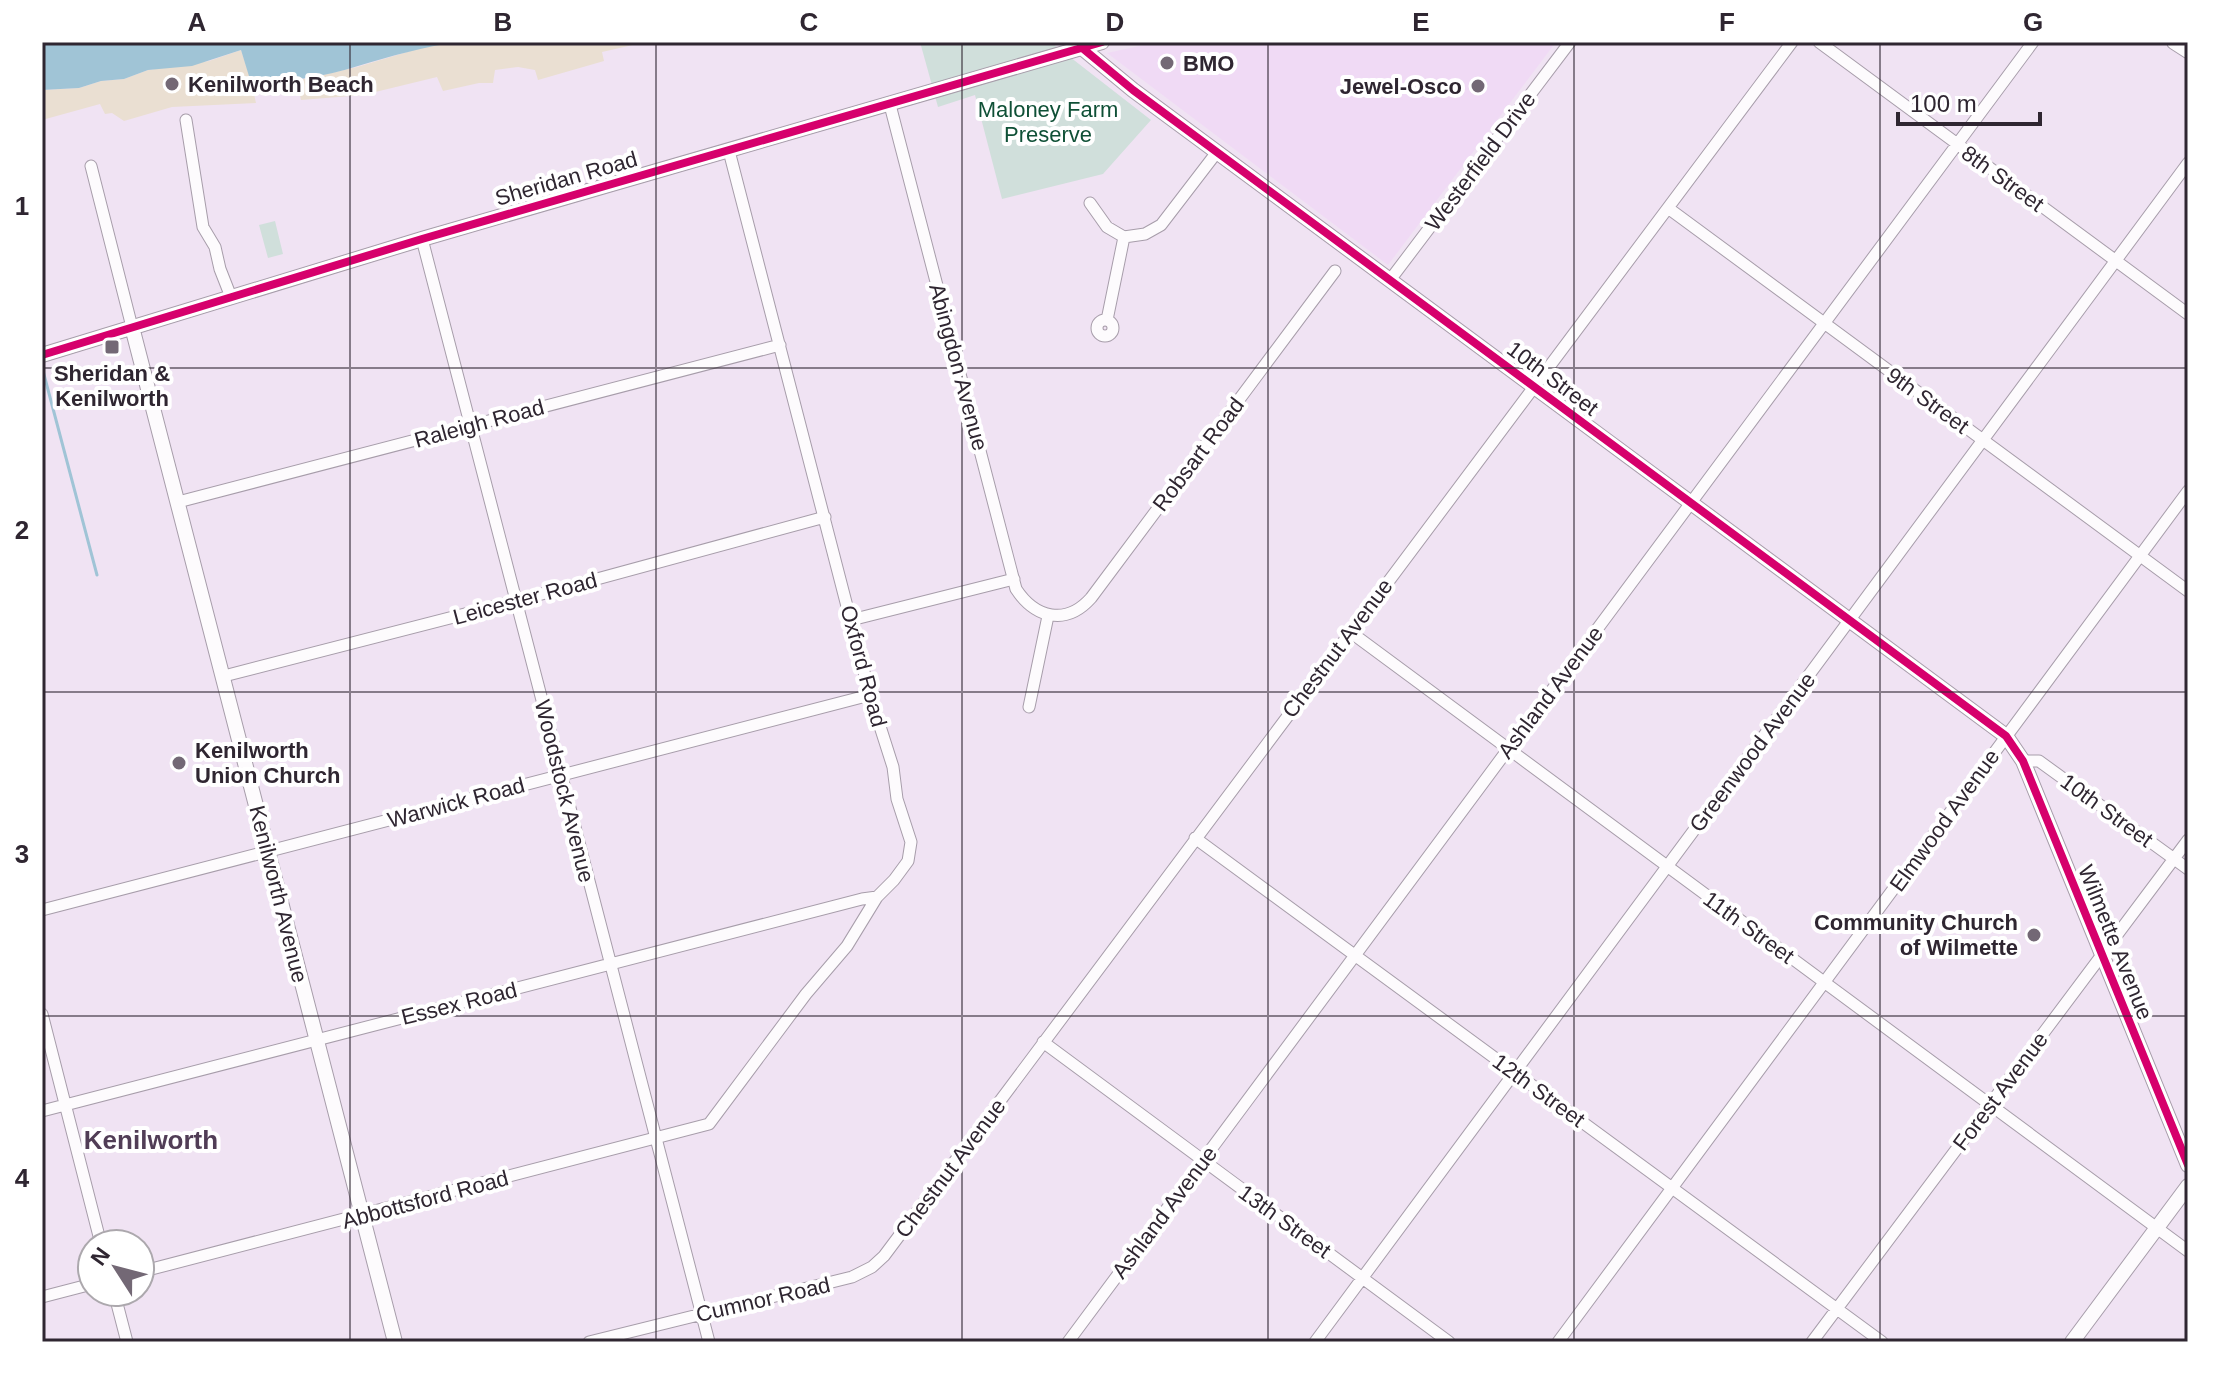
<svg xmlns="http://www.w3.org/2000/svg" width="2230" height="1384" viewBox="0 0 2230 1384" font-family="Helvetica,sans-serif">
<rect width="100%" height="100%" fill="#f0e3f3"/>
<path fill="#f0daf5" d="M 1158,42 L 1556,42 L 1388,265 L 1107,53 Z"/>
<path fill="#d0dfdb" d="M 920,42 L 1054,42 L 1052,43 L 1151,120 L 1103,174 L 1002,199 L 975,95 L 938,107 Z
M 275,221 L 283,254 L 268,258 L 259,225 Z"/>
<path fill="#eadfd2" d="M 457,42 L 646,42 L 602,52 L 604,61 L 538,80 L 535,70 L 518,67 L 495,70 L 493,83 L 479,83 L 443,91 L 437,77 L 363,95 L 301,100 L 299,91 C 284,90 270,92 254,94 L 256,103 L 172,107 L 124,121 L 112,113 L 105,114 L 100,104 L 42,120 L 42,90 L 79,88 L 101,81 L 124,79 L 148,70 L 209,61 L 241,50 L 253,86 L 300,80 L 357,67 L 427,46 Z"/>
<path fill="#a0c4d6" d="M 42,42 L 457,42 C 422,47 392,56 358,66 C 324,77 288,81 252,86 L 241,50 L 192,66 L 148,70 L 124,79 L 101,81 L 79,88 L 42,90 Z"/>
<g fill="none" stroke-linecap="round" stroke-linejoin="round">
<path stroke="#a0c4d6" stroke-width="3" d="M 42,367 L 97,575"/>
<g stroke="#a79daa" stroke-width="13">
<path id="minor" d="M 1819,42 L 2188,314
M 890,105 L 1016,589 C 1035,618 1066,626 1091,598 L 1335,271
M 186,120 L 203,227 L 215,247 L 220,269 L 231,297
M 91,166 L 132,327
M 1090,203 L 1107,227 L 1124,237
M 1668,208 L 2188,591
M 422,239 L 709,1342
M 1390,280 L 1570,42
M1097 328a8 8 0 1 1 16 0a8 8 0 1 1-16 0Z
M 1107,320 L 1124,237 L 1145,234 L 1161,225 L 1217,152
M 178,502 L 780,345
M 851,620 L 1014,579
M 1349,631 L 2188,1251
M 224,676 L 516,601 L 825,517
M 1029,707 L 1048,616
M 2023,761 L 2039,761 L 2188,869
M 1195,838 L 1882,1342
M 42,910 L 870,695
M 42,1014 L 101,1244
M 1043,1042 L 1449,1342
M 42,1111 L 862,899 L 877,897
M 140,1272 L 709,1124 L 806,994 L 847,946 L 877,897 L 894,880 L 908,861 L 911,842 L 897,799 L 893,767 L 870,695 L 729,151
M 114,1292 L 127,1342
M 42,1297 L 92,1284
M 589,1342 L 852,1277 L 872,1267 L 884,1256 L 1792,42
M 1068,1342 L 2033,42
M 1315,1342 L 2188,163
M 1558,1342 L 2188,491
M 1812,1342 L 2188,840"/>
</g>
<g stroke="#a79daa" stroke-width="16">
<path id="tertiary" d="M 2174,42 L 2188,51
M 1081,47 L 1133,90 L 2006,736 L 2023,761 L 2188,1165
M 132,327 L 395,1342
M 42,355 L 422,239 L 1102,42
M 2072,1342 L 2188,1186"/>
</g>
<use href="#minor" stroke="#fdfbfd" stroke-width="11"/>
<use href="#tertiary" stroke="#fdfbfd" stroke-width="14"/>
<g stroke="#fff" stroke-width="13">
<path id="cycleway" d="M 1081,47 L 1133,90 L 2006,736 L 2023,761 L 2188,1165
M 42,355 L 422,239 L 1102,42"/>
</g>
<use href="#cycleway" stroke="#d6006c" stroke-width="8"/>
</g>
<path fill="none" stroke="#2f2631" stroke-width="2" stroke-opacity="0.55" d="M 350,42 L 350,1342M 656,42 L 656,1342M 962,42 L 962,1342M 1268,42 L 1268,1342M 1574,42 L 1574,1342M 1880,42 L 1880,1342M 42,368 L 2188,368M 42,692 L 2188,692M 42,1016 L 2188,1016"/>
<g fill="#736875" stroke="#fff" stroke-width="3">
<circle cx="1167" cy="63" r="8"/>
<circle cx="172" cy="84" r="8"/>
<circle cx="1478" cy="86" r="8"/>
<rect x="104" y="339" width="16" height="16" rx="4"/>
<circle cx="179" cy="763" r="8"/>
<circle cx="2034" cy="935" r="8"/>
</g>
<g text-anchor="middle" stroke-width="8" stroke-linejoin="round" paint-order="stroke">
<g font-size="22" font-weight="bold" fill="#2f2631" stroke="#fff" text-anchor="start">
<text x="1183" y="71">BMO</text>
<text x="188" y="92">Kenilworth Beach</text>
<text x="1462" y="94" text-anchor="end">Jewel-Osco</text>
<text x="112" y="381" text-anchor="middle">Sheridan &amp;<tspan x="112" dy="25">Kenilworth</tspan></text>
<text x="195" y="758">Kenilworth<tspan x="195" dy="25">Union Church</tspan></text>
<text x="2018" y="930" text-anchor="end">Community Church<tspan x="2018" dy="25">of Wilmette</tspan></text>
</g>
<g font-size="22" fill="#0f5036" stroke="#fff">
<text x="1048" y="117">Maloney Farm<tspan x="1048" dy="25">Preserve</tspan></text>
</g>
<g font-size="22" fill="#2f2631" stroke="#fff">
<text transform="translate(1480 161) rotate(-53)" y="8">Westerfield Drive</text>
<text transform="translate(566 178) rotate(-16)" y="8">Sheridan Road</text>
<text transform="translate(2003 178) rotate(36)" y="8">8th Street</text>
<text transform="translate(959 367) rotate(75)" y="8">Abingdon Avenue</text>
<text transform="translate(1553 378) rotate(37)" y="8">10th Street</text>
<text transform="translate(1928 400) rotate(36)" y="8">9th Street</text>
<text transform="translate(479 423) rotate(-15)" y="8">Raleigh Road</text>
<text transform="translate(1198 454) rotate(-53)" y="8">Robsart Road</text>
<text transform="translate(525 598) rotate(-15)" y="8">Leicester Road</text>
<text transform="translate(1337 648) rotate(-53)" y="8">Chestnut Avenue</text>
<text transform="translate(864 666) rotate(75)" y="8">Oxford Road</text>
<text transform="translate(1550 692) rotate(-53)" y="8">Ashland Avenue</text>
<text transform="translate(1752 752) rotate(-53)" y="8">Greenwood Avenue</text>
<text transform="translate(565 791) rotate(76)" y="8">Woodstock Avenue</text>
<text transform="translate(456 802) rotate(-15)" y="8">Warwick Road</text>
<text transform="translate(2107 810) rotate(36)" y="8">10th Street</text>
<text transform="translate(1944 820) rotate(-54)" y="8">Elmwood Avenue</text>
<text transform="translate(279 894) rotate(76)" y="8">Kenilworth Avenue</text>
<text transform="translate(1749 927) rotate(36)" y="8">11th Street</text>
<text transform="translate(2116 942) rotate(68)" y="8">Wilmette Avenue</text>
<text transform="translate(459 1003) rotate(-14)" y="8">Essex Road</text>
<text transform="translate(1539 1090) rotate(36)" y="8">12th Street</text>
<text transform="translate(2000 1091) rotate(-53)" y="8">Forest Avenue</text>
<text transform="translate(950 1168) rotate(-53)" y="8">Chestnut Avenue</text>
<text transform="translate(425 1199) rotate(-15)" y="8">Abbottsford Road</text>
<text transform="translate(1164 1212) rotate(-53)" y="8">Ashland Avenue</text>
<text transform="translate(1285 1221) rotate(36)" y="8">13th Street</text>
<text transform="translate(763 1299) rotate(-13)" y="8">Cumnor Road</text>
</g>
<g font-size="26" font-weight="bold" fill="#513d56" stroke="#fff">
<text x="151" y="1149">Kenilworth</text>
</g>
</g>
<rect width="2230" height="1384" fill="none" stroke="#ffffff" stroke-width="88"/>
<g transform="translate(116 1268) rotate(306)"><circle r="38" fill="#ffffff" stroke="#aca8ad" stroke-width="2"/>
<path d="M0-6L14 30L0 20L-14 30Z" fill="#736875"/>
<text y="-12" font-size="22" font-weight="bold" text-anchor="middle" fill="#2f2631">N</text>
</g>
<path d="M1898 112v12h142v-12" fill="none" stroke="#2f2631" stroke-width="4"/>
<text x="1910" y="112" font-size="24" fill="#2f2631" stroke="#ffffff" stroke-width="6" paint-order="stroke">100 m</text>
<rect x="44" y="44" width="2142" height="1296" fill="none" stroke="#2f2631" stroke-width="3"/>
<g font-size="26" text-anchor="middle" font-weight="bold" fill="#2f2631">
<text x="197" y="31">A</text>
<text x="503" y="31">B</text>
<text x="809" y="31">C</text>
<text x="1115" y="31">D</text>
<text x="1421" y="31">E</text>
<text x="1727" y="31">F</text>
<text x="2033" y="31">G</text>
<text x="22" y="215">1</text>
<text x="22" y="539">2</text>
<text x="22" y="863">3</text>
<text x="22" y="1187">4</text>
</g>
</svg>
